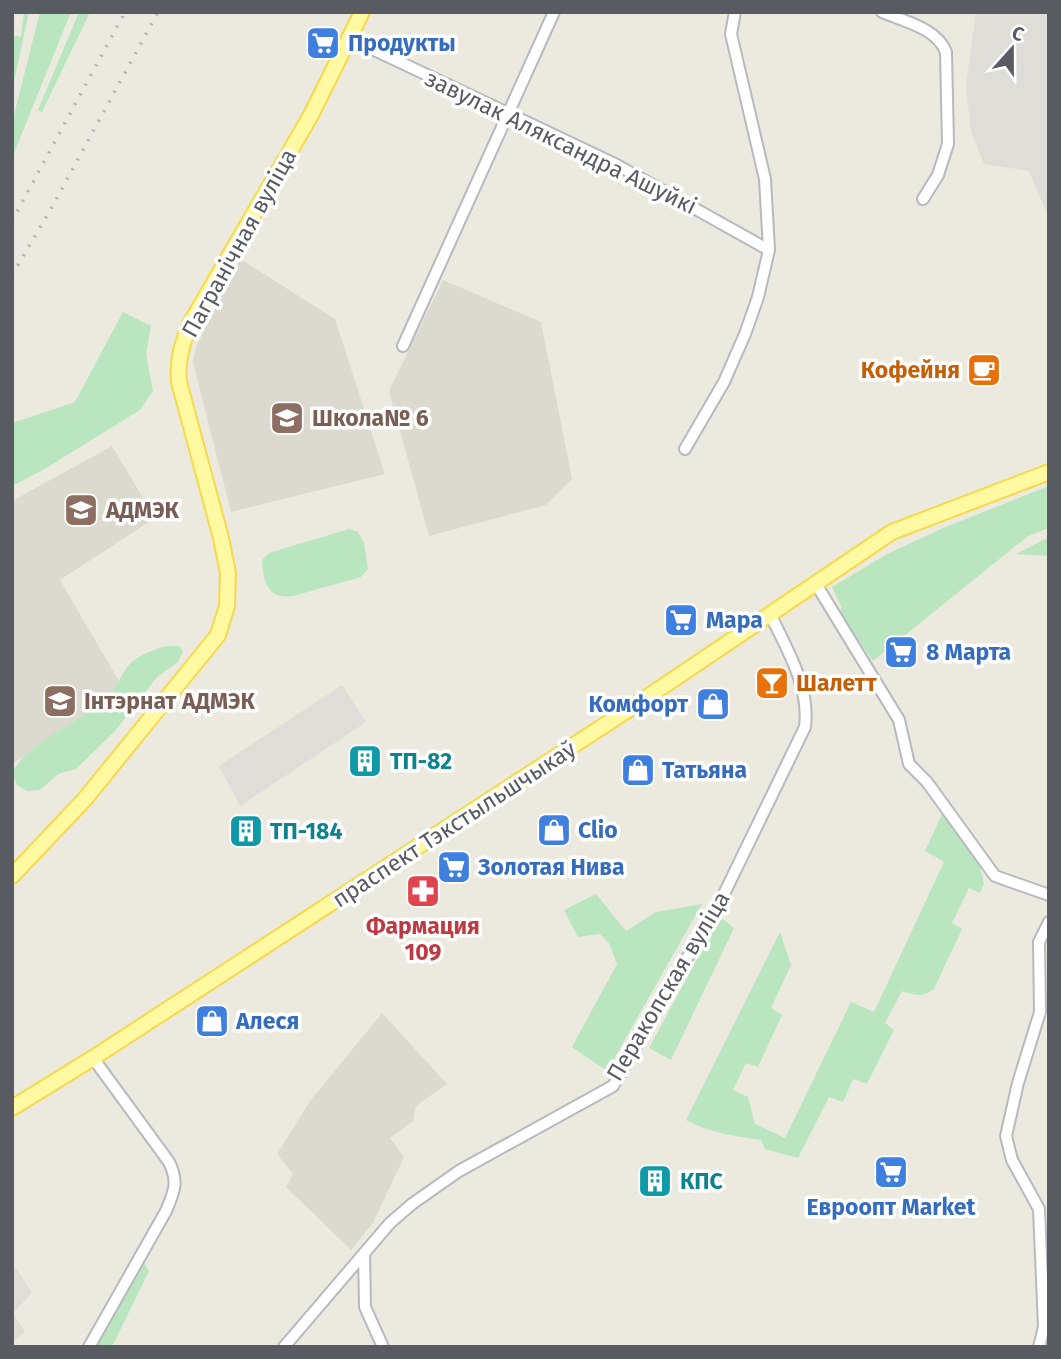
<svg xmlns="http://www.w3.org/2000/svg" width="1061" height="1359" viewBox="0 0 1061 1359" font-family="'Fira Sans',sans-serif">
<rect width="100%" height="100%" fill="#eceadf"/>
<path fill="#dfddd7" d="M 976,12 L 1049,12 L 1049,218 L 1029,171 L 984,164 L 971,132 L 966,86 Z
M 342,685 L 366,722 L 240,806 L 219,766 Z
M 16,1268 L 32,1293 L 13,1313 L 25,1332 L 12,1343 L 12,1269 Z"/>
<path fill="#dcdace" d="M 240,259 L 335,319 L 385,474 L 231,512 L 193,362 L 196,347 Z
M 443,280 L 541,322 L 572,479 L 546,505 L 429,536 L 389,391 Z
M 112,446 L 155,518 L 60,580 L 120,683 L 108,697 L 83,717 L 12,764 L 12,501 Z
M 382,1013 L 447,1084 L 416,1106 L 413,1121 L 390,1138 L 404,1157 L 373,1223 L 351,1250 L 286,1187 L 293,1174 L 277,1154 L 310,1101 Z"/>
<path fill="#b9e6be" d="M 24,12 L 29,12 L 12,91 L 12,35 L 21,37 Z
M 40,12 L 71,12 L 12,158 L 12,123 Z
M 79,12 L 90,12 L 42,112 L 38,110 Z
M 123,312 L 151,326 L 146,354 L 153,391 L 140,410 L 43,470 L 12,486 L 12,423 L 75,402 Z
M 1049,486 L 1049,528 L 1028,536 L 873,661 L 839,612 L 842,608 L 832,587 L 887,554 L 943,528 Z
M 349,529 L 358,532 L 364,543 L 368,569 L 361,577 L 293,596 C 267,600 263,581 262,560 L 269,553 Z
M 1049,537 L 1049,556 L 1016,554 Z
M 166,646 L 179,646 L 183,651 L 178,662 L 157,677 L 115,731 L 76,769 L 58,774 L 40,790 L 27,791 L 17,785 L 12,774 C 25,742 82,723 108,697 C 117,688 120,676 128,666 C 137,655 153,650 166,646 Z
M 942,814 L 946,815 L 980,866 L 984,884 L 980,893 L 969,888 L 952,923 L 962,929 L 934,989 C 922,998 915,995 902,991 L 885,1023 L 894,1030 L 867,1084 L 853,1079 L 843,1102 L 829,1097 L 798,1158 L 765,1149 L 761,1140 C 734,1136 710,1133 686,1120 L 780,932 L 791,965 L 771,1008 L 782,1015 L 758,1067 L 746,1063 L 733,1090 L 748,1097 L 755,1124 L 785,1138 L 851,1002 L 874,1012 L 944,862 L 925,851 Z
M 596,894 L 626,931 L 656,912 L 702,904 L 607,1071 L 572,1047 L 617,964 L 609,943 L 600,934 L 578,937 L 564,910 Z
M 720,917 L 734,928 L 671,1060 L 649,1048 Z
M 143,1261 L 149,1271 L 112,1347 L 95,1347 Z"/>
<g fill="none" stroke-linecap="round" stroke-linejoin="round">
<g stroke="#b7b9bf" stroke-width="14">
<path id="minor" d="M 882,12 C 903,21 937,28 946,52 L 948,144 L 938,175 L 923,199
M 351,39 L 617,165 L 769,250
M 403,346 L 554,12
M 685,449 L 724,382 L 745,334 L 758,297 L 769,250 L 765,179 L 731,34 L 735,12
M 816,584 L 899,720 L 909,764 L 927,782 L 995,876 L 1049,895
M 364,1253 L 365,1307 L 383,1347
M 89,1347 L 166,1211 C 174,1192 179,1182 169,1162 L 93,1058
M 284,1347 L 390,1223 L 412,1204 L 459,1171 L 613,1086 L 723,896 L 805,727 C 810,688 788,651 771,616
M 1039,1347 L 1044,1327 L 1039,1209 L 1012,1160 L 1006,1136 L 1018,1083 L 1040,1012 L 1039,942 L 1049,922"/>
</g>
<g stroke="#f7d94d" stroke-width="18">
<path id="major" d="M 12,876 L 85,799 L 218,635 L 227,606 L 228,573 L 221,538 L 179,382 C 177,360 182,344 190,324 L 311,115 L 362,12
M 12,1108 L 93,1058 L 634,706 L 892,532 L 1049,472"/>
</g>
<use href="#minor" stroke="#fff" stroke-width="10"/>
<use href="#major" stroke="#fff9a1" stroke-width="14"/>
<path stroke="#b3b4b4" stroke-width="3.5" stroke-dasharray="2 9" stroke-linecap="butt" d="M 12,221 L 125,12
M 12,275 L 52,207 L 158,12"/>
</g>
<defs>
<g id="supermarket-square" transform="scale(1.75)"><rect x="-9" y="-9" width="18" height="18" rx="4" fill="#3f7fe0" stroke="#fff"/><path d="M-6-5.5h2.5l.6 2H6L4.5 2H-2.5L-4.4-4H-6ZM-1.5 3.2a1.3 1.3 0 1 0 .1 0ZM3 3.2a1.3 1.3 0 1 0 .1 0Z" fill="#fff"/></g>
<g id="cafe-square" transform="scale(1.75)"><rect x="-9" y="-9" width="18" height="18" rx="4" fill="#e8710a" stroke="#fff"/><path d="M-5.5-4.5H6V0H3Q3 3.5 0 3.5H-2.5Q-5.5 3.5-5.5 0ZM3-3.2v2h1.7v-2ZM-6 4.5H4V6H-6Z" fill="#fff"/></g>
<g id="school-square" transform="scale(1.75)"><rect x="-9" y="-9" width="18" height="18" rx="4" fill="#8d6e63" stroke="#fff"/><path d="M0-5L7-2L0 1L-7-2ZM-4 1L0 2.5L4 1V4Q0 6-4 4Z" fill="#fff"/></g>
<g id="university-square" transform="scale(1.75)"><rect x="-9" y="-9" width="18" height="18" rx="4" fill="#8d6e63" stroke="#fff"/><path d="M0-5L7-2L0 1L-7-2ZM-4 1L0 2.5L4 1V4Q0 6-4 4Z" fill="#fff"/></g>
<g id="bar-square" transform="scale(1.75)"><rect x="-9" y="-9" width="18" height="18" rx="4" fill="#e8710a" stroke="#fff"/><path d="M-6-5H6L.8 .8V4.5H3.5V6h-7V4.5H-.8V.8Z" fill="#fff"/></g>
<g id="shop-square" transform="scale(1.75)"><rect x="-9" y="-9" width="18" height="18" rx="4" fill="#3f7fe0" stroke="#fff"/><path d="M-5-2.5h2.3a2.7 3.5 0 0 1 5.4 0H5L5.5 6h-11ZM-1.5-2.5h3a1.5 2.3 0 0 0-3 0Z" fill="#fff"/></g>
<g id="building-square" transform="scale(1.75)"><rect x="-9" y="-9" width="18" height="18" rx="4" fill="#0f9aa8" stroke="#fff"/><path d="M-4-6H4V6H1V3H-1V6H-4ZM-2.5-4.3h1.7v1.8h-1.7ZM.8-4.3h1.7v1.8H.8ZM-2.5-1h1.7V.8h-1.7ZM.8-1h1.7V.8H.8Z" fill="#fff"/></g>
<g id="pharmacy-square" transform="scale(1.75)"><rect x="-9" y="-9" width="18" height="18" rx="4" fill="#e0444e" stroke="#fff"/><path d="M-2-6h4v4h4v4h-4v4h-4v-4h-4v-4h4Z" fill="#fff"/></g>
</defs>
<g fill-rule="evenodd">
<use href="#supermarket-square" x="323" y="43"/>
<use href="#cafe-square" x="984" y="370"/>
<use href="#school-square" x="287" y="418"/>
<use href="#university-square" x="81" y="510"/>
<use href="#supermarket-square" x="681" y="620"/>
<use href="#supermarket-square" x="901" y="652"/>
<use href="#bar-square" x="772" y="683"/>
<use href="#university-square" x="60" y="701"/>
<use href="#shop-square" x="713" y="704"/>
<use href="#building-square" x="365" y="761"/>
<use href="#shop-square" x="638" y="770"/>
<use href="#shop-square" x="554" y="830"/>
<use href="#building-square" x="246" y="831"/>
<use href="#supermarket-square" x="454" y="867"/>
<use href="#pharmacy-square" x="423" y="891"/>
<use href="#shop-square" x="212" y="1021"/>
<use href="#supermarket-square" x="891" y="1172"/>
<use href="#building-square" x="655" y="1181"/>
</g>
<g text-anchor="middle" stroke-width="7" stroke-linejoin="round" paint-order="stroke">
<g font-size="23" font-weight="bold" fill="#366cbe" stroke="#fff" text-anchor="start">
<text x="348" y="51">Продукты</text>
<text x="706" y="628">Мара</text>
<text x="926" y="660">8 Марта</text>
<text x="688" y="712" text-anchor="end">Комфорт</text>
<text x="662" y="778">Татьяна</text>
<text x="578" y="838">Clio</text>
<text x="478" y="875">Золотая Нива</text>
<text x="236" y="1029">Алеся</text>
<text x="891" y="1215" text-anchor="middle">Евроопт Market</text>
</g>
<g font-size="23" fill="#585b61" stroke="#fff">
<text transform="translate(561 142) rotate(26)" y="8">завулак Аляксандра Ашуйкі</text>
<text transform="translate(239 243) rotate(-61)" y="8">Пагранічная вуліца</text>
<text transform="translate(454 824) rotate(-33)" y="8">праспект Тэкстыльшчыкаў</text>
<text transform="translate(668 986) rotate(-59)" y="8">Перакопская вуліца</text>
</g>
<g font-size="23" font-weight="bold" fill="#c56008" stroke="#fff" text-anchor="end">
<text x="960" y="378">Кофейня</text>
<text x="796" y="691" text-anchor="start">Шалетт</text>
</g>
<g font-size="23" font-weight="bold" fill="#785e54" stroke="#fff" text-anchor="start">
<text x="312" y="426">Школа№ 6</text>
<text x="106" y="518">АДМЭК</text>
<text x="84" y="709">Інтэрнат АДМЭК</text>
</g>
<g font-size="23" font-weight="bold" fill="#0d838f" stroke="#fff" text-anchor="start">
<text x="390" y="769">ТП-82</text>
<text x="270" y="839">ТП-184</text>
<text x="680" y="1189">КПС</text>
</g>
<g font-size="23" font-weight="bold" fill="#be3a42" stroke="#fff">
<text x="423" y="934">Фармация<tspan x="423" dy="26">109</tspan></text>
</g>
</g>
<rect width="1061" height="1359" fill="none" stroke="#585b61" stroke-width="28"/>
<g transform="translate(1012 49) rotate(21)" stroke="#ffffff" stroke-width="5" paint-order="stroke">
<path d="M0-5L12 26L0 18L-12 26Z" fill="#585b61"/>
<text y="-10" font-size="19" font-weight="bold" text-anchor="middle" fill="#585b61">С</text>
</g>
</svg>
